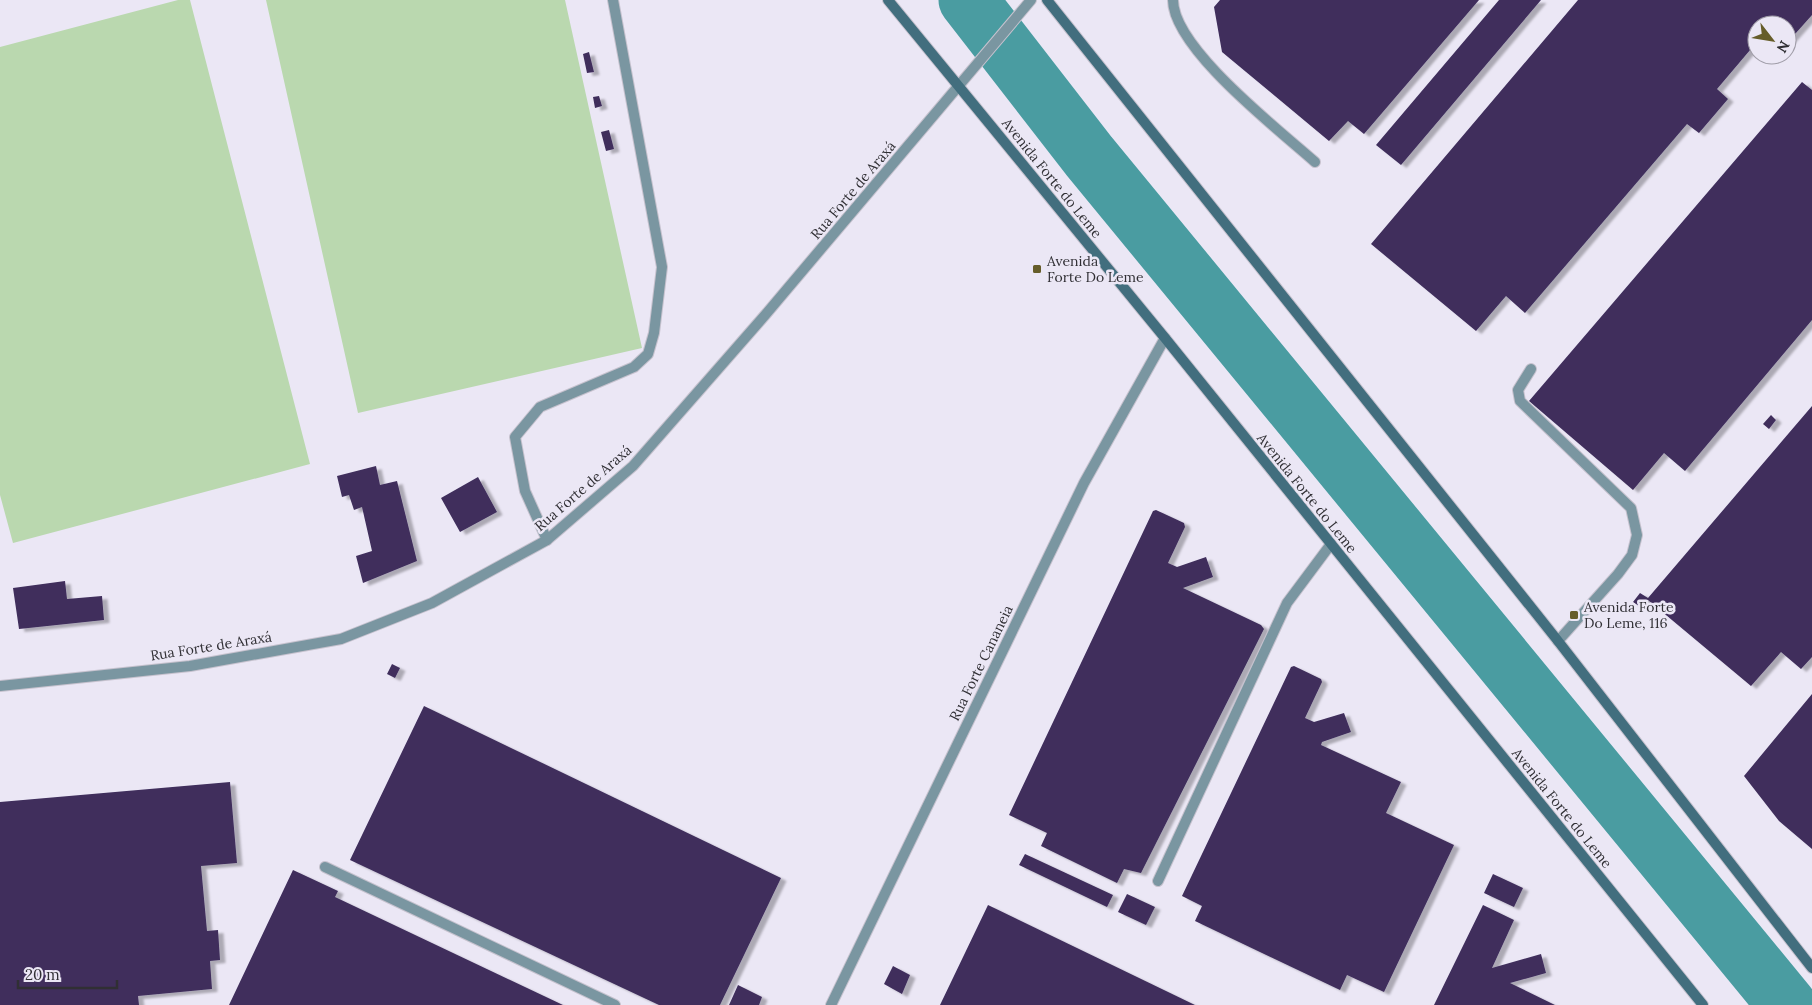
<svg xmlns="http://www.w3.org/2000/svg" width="1812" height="1005" viewBox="0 0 1812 1005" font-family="Lora,serif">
<defs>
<filter id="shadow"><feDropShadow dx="5.5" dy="3" stdDeviation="1" flood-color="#0004"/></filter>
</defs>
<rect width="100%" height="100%" fill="#ebe7f5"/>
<path fill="#bad8af" d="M 178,0 L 190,0 L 310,464 L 13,543 L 0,495 L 0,47 Z
M 266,0 L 565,0 L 642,348 L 358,413 Z"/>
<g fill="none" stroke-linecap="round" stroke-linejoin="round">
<path stroke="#4a9ca1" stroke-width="59" d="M 968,0 L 1089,156 L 1787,1005"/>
</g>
<path fill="#3f2e5c" filter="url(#shadow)" d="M 1220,0 L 1479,0 L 1364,134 L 1348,121 L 1329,141 L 1222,52 L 1214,7 Z
M 1499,0 L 1541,0 L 1401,165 L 1376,145 Z
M 1578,0 L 1812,0 L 1812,15 L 1787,43 L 1787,25 L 1757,25 L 1757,44 L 1756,43 L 1717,89 L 1728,99 L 1699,133 L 1687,124 L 1525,313 L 1506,296 L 1476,331 L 1371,244 Z
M 589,52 L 594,72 L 587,73 L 583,54 Z
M 1802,82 L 1812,90 L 1812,320 L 1685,471 L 1664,453 L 1633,490 L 1529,401 Z
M 599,96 L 602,106 L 595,108 L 593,97 Z
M 609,130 L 614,149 L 606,151 L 601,132 Z
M 1812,406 L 1812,657 L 1801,669 L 1781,652 L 1751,686 L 1648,600 L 1642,608 L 1633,602 L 1640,593 L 1648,598 Z
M 1771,415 L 1776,420 L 1769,429 L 1763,424 Z
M 376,466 L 380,485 L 397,481 L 417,561 L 363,583 L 356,556 L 372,551 L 362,507 L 354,510 L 349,495 L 342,497 L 337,476 Z
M 478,477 L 497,512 L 460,532 L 441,498 Z
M 1156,510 L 1184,523 L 1185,527 L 1168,563 L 1177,567 L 1206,557 L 1213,577 L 1183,588 L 1261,625 L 1264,629 L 1141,873 L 1124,869 L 1117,883 L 1041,846 L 1047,833 L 1009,815 L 1153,511 Z
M 65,581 L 67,599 L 102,596 L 104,620 L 19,629 L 13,588 Z
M 392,664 L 400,668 L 395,678 L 387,674 Z
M 1294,666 L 1321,679 L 1322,682 L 1305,718 L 1314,722 L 1344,713 L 1351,732 L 1322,742 L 1321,745 L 1401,782 L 1386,813 L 1454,845 L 1384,992 L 1347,975 L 1340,990 L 1195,921 L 1202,906 L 1182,896 L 1291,667 Z
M 1812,694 L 1812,849 L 1779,821 L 1744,776 Z
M 424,706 L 781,878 L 720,1005 L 659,1005 L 350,860 Z
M 230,782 L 237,863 L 201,866 L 207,931 L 218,930 L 220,960 L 210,961 L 212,989 L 138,996 L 139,1005 L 0,1005 L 0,802 Z
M 1025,854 L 1113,895 L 1107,907 L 1019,865 Z
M 293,870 L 338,891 L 335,897 L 563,1005 L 229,1005 Z
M 1493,874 L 1523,888 L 1514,907 L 1484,893 Z
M 1127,894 L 1155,907 L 1146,925 L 1118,912 Z
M 988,905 L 1195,1005 L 940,1005 Z
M 1483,905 L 1514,920 L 1492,968 L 1541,954 L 1546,973 L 1510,983 L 1555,1005 L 1434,1005 Z
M 893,966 L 910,975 L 902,994 L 884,984 Z
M 738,985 L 762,997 L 759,1005 L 729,1005 Z"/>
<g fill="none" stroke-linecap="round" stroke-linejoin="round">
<g stroke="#c6c2ce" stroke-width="12">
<path id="lane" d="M 1173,0 C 1173,48 1278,129 1315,162
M 1531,369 L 1518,390 L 1520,401 L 1631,508 L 1637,535 L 1632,555 L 1618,574 L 1558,641
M 547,540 L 525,491 L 515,437 L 540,407 L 634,367 L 648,354 L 654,333 L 662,267 L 613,0
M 325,867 L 615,1005
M 1158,881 L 1287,603 L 1331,544"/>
</g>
<g stroke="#c6c2ce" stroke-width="12">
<path id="street" d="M 0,686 L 190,666 L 341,639 L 432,603 L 547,540 L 633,466 L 766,314 L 1031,0
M 831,1005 L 1084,483 L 1165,338"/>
</g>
<g stroke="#c6c2ce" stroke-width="12">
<path id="secondary" d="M 888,0 L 1165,338 L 1703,1005
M 1047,0 L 1558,641 L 1812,968"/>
</g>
<use href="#lane" stroke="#7a96a1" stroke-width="10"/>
<use href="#street" stroke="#7a96a1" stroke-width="10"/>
<use href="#secondary" stroke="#426e7e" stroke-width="10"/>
</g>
<g fill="#665d2a" stroke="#ebe7f5" stroke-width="2">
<rect x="1032" y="264" width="10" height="10" rx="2.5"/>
<rect x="1569" y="610" width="10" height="10" rx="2.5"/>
</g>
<g text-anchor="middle" stroke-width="5" stroke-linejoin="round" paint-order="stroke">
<g font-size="14" fill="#302f34" stroke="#ebe7f5">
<text transform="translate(1052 178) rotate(51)" y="5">Avenida Forte do Leme</text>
<text transform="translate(853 190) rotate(-50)" y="5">Rua Forte de Araxá</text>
<text transform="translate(583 488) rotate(-41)" y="5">Rua Forte de Araxá</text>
<text transform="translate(1307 493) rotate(51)" y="5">Avenida Forte do Leme</text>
<text transform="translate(211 646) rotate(-9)" y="5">Rua Forte de Araxá</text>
<text transform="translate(981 663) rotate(-64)" y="5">Rua Forte Cananeia</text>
<text transform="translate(1562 808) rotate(51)" y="5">Avenida Forte do Leme</text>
</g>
<g font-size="14" fill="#302f34" stroke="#ebe7f5" text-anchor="start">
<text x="1047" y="266">Avenida<tspan x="1047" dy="16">Forte Do Leme</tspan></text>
<text x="1584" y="612">Avenida Forte<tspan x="1584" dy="16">Do Leme, 116</tspan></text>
</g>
</g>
<g transform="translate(1772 40) rotate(121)"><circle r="24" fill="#ebe7f5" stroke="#a09da8"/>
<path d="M0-4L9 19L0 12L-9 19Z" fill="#665d2a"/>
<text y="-8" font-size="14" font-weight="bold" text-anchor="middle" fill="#302f34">N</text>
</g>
<path d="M18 980v8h99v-8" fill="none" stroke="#302f34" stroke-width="2.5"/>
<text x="25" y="980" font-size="15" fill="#302f34" stroke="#ebe7f5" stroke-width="4" paint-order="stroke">20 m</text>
</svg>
